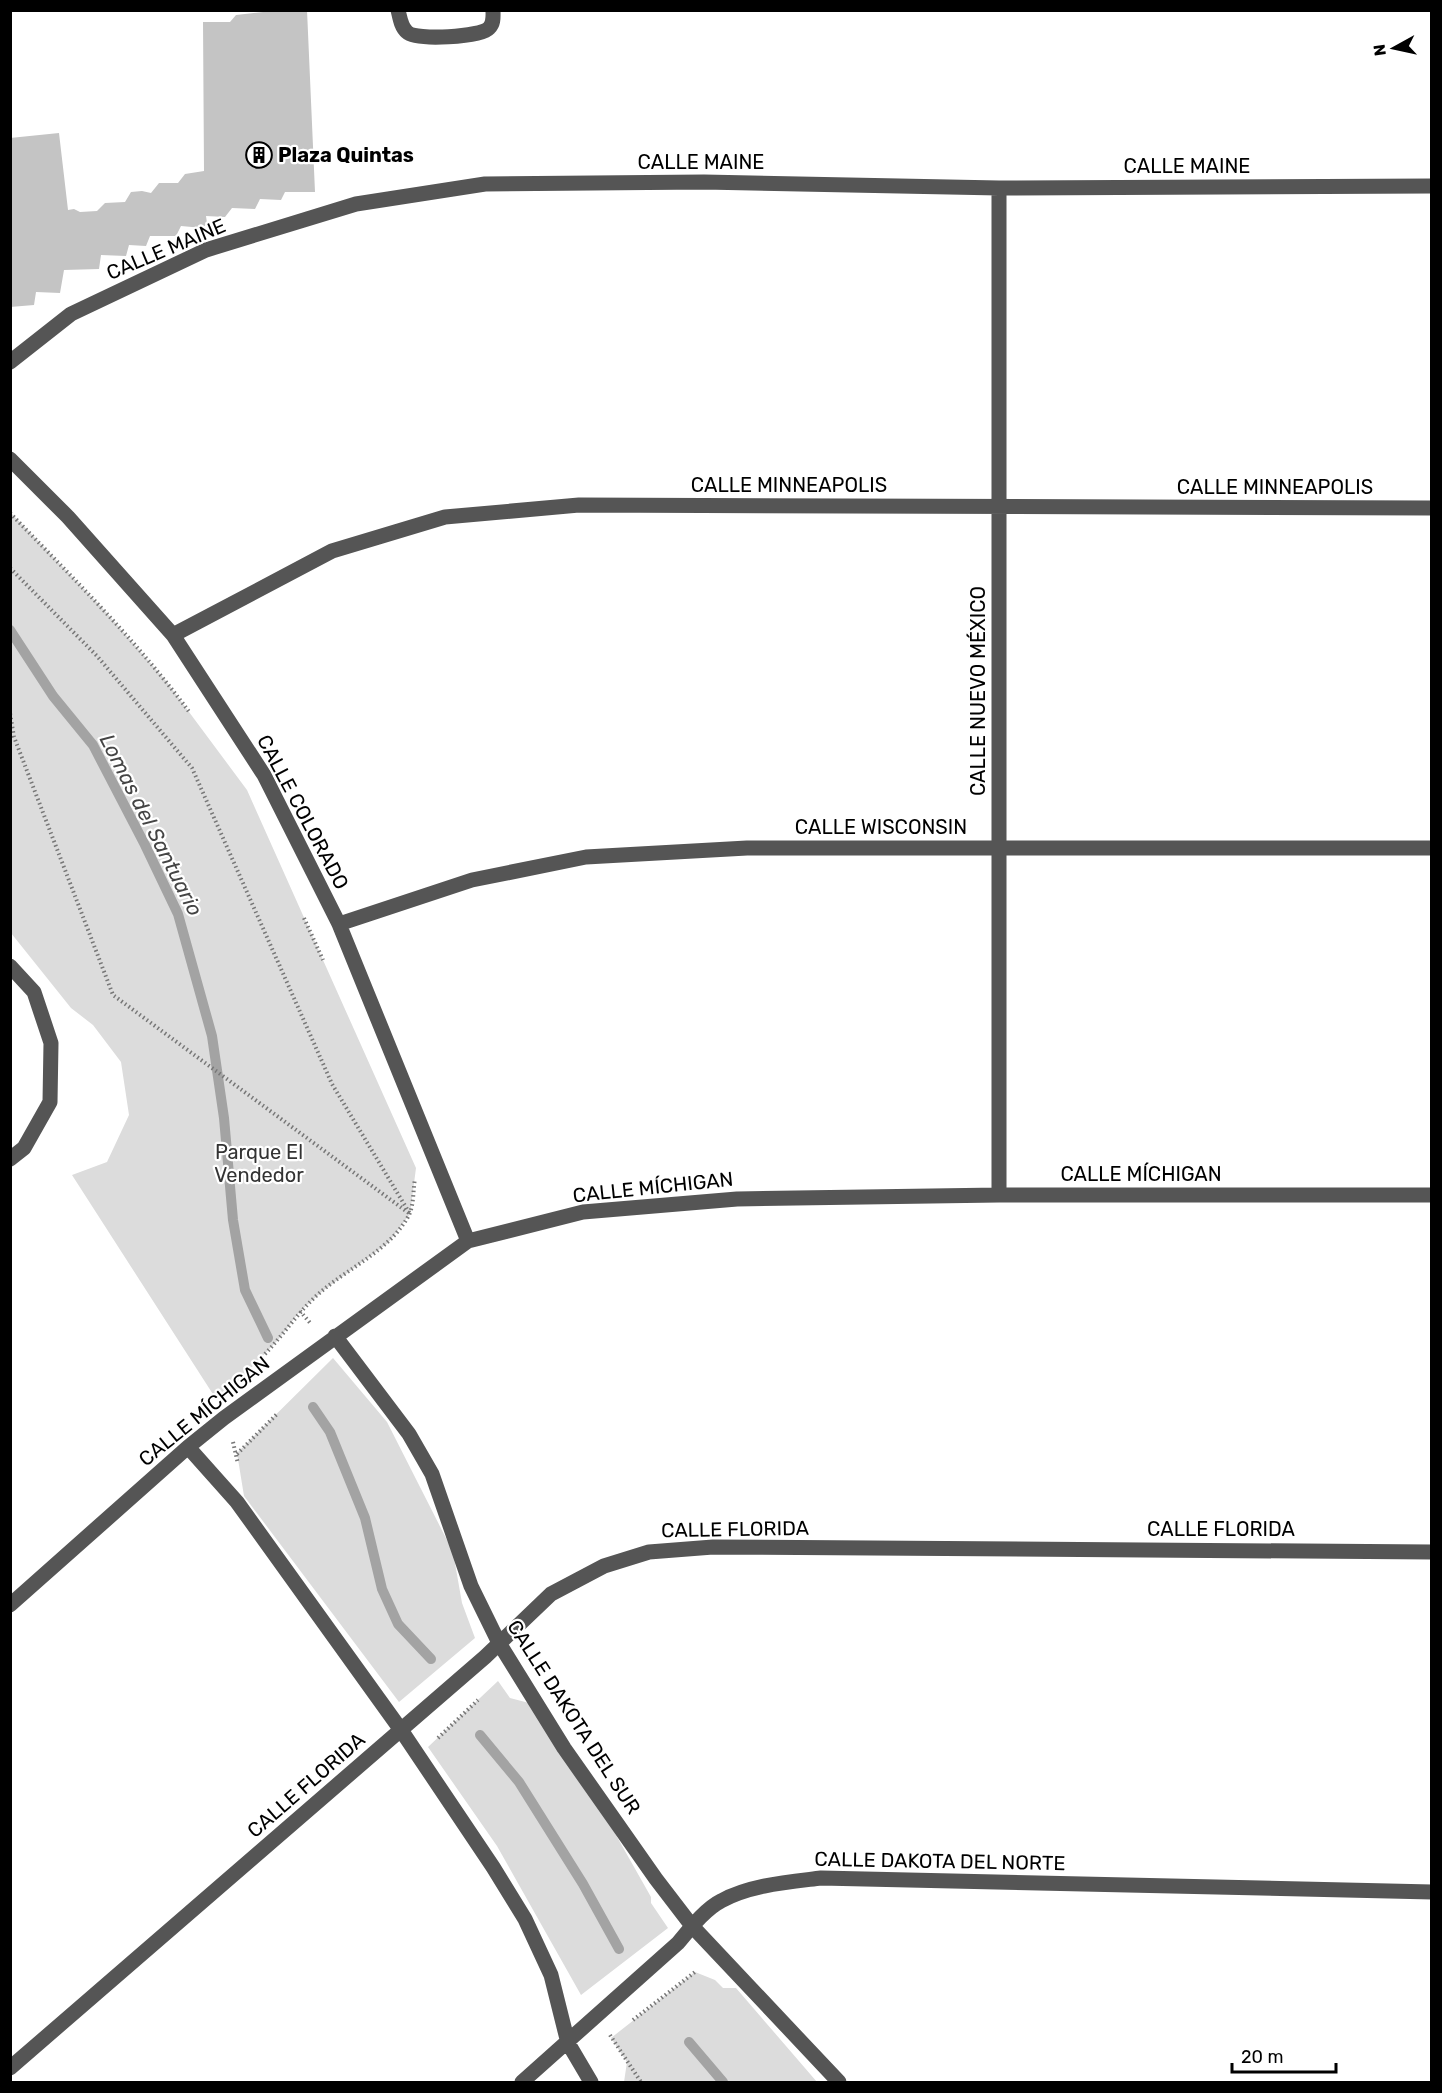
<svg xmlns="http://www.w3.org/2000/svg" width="1442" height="2093" viewBox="0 0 1442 2093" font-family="Rubik,sans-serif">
<rect width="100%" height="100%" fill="#fff"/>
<path fill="#dcdcdc" d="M 11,513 L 104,610 L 166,681 L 247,790 L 416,1168 L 410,1214 L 388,1243 L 324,1290 L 300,1311 L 278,1340 L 218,1402 L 72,1175 L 107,1162 L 129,1115 L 121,1062 L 93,1025 L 71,1008 L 11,933 Z
M 333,1358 L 387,1422 L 453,1552 L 462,1603 L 475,1638 L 399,1702 L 244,1496 L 237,1453 Z
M 498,1681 L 510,1698 L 529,1703 L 582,1775 L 651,1897 L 651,1903 L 668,1928 L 581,1995 L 497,1846 L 428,1747 Z
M 695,1972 L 715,1980 L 723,1988 L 736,1988 L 817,2082 L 624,2082 L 627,2062 L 611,2038 Z"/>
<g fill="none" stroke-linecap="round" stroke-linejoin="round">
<path stroke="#a3a3a3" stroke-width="10" d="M 10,630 L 53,696 L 93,745 L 145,845 L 178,914 L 212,1036 L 224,1118 L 233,1220 L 245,1290 L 268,1338
M 313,1407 L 330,1432 L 365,1518 L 382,1589 L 398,1624 L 431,1659
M 480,1735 L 519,1782 L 583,1884 L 619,1949
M 689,2042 L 723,2082"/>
</g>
<path fill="#c4c4c4" d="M 281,10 L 307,10 L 315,192 L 285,192 L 281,200 L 260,199 L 255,209 L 232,208 L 225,217 L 206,216 L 207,223 L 203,228 L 181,226 L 176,236 L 150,236 L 146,246 L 129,245 L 126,256 L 101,255 L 99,269 L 64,270 L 60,293 L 36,292 L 34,305 L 10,307 L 10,138 L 59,133 L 68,210 L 74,209 L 80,212 L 97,211 L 105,203 L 125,202 L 131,192 L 142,191 L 151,193 L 159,183 L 178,183 L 185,174 L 204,171 L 203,22 L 230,22 L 236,15 Z"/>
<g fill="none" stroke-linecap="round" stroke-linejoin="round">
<path stroke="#777" stroke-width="4" stroke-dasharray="1.5 3" stroke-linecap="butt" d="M 10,513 C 73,578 137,641 190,713
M 10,568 L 97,656 L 192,768 L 332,1084 L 410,1214 L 113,995 L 14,737 L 10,713
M 304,918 L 323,960
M 300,1311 L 311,1324
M 265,1354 C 285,1333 301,1308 323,1290 C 352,1266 391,1249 409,1215 C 414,1205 413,1189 415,1179
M 233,1442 L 238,1464
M 237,1454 L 277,1414
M 438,1738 L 478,1700
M 633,2020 L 695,1972
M 610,2035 L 641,2082"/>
<path stroke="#555" stroke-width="15" d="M 398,10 C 400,18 401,27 407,32 C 416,41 481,37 489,28 C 494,23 493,17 493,10
M 999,188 L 999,1195
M 10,362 L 71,314 L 206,250 L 356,204 L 485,184 L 704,182 L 999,188 L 1432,186
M 10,459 L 68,517 L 173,635 L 264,775 L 339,924 L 468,1241
M 173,635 L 332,551 L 445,517 L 579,505 L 1432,508
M 339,924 L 472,880 L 586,857 L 747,848 L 1432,848
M 10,966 L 34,992 L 51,1043 L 50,1102 L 24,1148 L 10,1159
M 335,1336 L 409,1434 L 432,1474 L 471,1586 L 499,1643 L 564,1748 L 656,1879 L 692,1926 L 839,2082
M 188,1447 L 237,1502 L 401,1730 L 493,1867 L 525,1919 L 551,1975 L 568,2043 L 591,2082
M 10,1605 L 188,1447 L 224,1418 L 468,1241 L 583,1212 L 737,1199 L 999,1195 L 1432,1195
M 10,2068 L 485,1657 L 551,1594 L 604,1566 L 649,1552 L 713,1547 L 1432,1552
M 522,2082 L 678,1943 C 689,1930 705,1909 721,1901 C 750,1885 789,1882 821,1878 L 1432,1892"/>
</g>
<defs>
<g id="building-ring" transform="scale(1.35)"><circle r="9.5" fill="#fff" stroke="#000" stroke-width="1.5"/><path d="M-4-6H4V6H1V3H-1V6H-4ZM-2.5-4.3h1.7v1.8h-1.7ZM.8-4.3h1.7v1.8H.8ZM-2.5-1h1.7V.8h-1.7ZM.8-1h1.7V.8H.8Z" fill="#000"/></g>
</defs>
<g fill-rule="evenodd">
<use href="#building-ring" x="259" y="155"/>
</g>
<g text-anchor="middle" stroke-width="4.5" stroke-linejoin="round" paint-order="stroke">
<g font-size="20" font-weight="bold" fill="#000" stroke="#fff" text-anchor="start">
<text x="278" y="162">Plaza Quintas</text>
</g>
<g font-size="20" fill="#000" stroke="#fff">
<text x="701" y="169">CALLE MAINE</text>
<text x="1187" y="173">CALLE MAINE</text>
<text transform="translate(166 249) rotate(-23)" y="7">CALLE MAINE</text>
<text x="789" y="492">CALLE MINNEAPOLIS</text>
<text x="1275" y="494">CALLE MINNEAPOLIS</text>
<text transform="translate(978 691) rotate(-90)" y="7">CALLE NUEVO MÉXICO</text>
<text transform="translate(303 812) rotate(62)" y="7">CALLE COLORADO</text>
<text x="881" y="834">CALLE WISCONSIN</text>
<text x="1141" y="1181">CALLE MÍCHIGAN</text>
<text transform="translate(653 1187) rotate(-6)" y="7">CALLE MÍCHIGAN</text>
<text transform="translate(204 1411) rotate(-39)" y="7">CALLE MÍCHIGAN</text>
<text transform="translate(735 1529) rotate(-1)" y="7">CALLE FLORIDA</text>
<text x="1221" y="1536">CALLE FLORIDA</text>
<text transform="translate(574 1717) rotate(57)" y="7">CALLE DAKOTA DEL SUR</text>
<text transform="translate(306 1785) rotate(-41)" y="7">CALLE FLORIDA</text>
<text transform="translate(940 1861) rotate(1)" y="7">CALLE DAKOTA DEL NORTE</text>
</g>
<g font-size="20" fill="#333" stroke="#fff">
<text x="259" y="1159">Parque El<tspan x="259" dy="23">Vendedor</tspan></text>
</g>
<g font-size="21" font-style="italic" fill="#444" stroke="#fff">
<text transform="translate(151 825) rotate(63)" y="7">Lomas del Santuario</text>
</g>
</g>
<rect width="1442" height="2093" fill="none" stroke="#000000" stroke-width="24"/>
<g transform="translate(1394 48) rotate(262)" stroke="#ffffff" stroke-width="4.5" paint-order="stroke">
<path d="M0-4.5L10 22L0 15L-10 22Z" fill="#000000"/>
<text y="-9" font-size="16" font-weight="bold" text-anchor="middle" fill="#000000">N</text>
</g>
<path d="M1232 2063v9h104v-9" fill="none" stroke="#000000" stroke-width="3"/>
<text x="1241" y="2063" font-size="18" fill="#000000" stroke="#ffffff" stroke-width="4.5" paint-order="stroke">20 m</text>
</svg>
